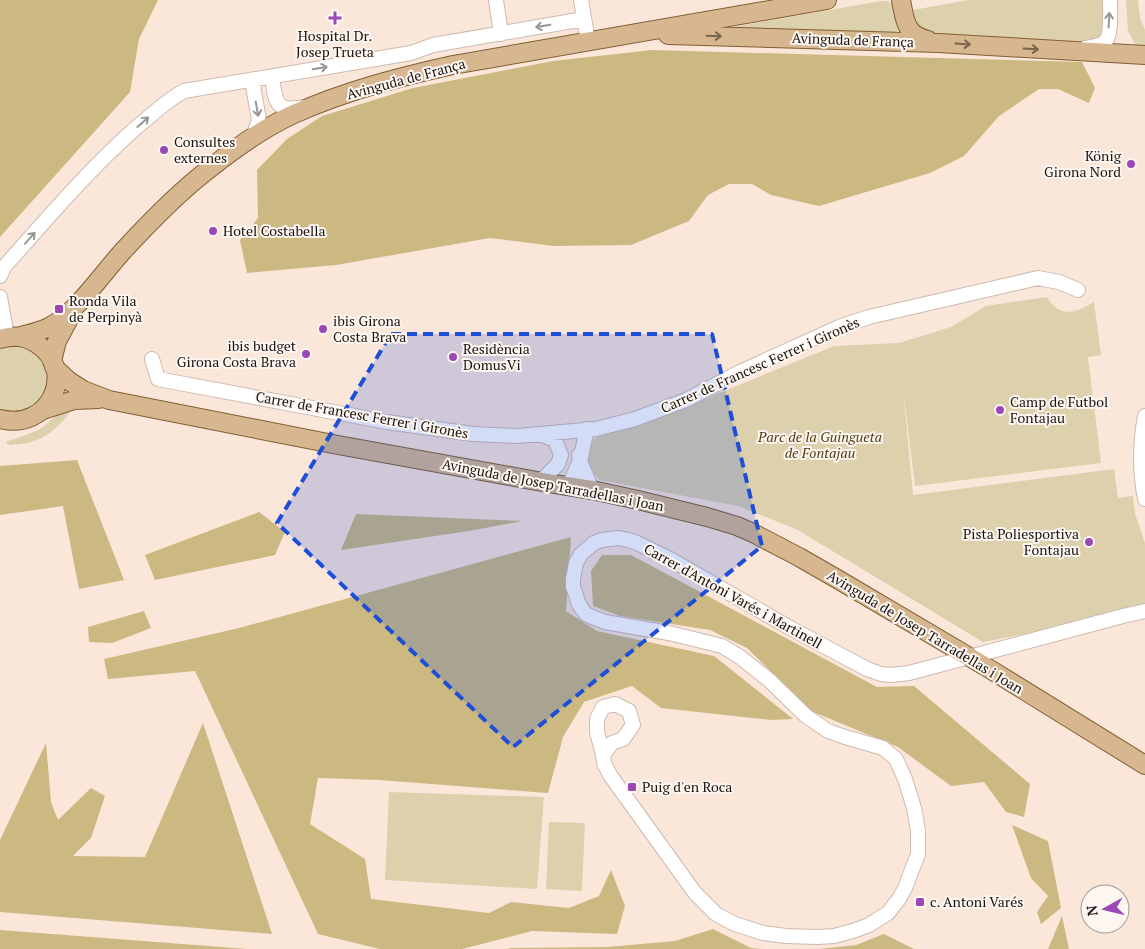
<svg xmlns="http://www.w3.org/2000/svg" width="1145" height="949" viewBox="0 0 1145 949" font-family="'PT Serif',serif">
<rect width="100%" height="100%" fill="#fbe6da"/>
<path fill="#ddd0ad" d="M 969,0 L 1105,0 L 1104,27 L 1101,37 L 1094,42 L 925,34 C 914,27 912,23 913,10 Z
M 1126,0 L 1138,0 L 1140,18 L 1145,30 L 1145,49 L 1136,46 L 1128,31 Z
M 881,1 L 888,1 L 896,7 L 899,22 L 897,31 L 893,35 L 734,30 L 733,27 Z
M 1047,297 C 1049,300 1051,304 1054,306 C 1066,318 1082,309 1094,302 L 1101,355 L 1088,357 L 1101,463 L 915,486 L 903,388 L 913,495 L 1114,469 L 1118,498 L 1133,496 L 1135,514 L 1145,543 L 1145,611 L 983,642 L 796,529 L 738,506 L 599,480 L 585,462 L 593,440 L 599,436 L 654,420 L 834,346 L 899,343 L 951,327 L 986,306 Z
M 14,346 C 50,350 60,394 27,410 C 26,410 20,413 20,413 C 14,414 6,411 0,411 L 0,349 Z
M 68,410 L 70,412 C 52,436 37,444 8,445 L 6,442 L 39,430 L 56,416 Z
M 389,792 L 544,797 L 537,889 L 385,880 Z
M 549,822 L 585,823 L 582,891 L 546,889 Z"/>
<path fill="#ccb881" d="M 0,0 L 158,0 L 139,39 L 130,92 L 0,237 Z
M 652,50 L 1082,62 L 1095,88 L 1089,103 L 1058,89 L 1039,89 L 999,116 L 964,156 L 930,173 L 819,206 L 771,195 L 752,184 L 729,184 L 708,195 L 689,221 L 631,245 L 554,246 L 490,238 L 336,265 L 247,273 L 240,240 L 258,218 L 257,170 L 287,139 L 322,116 L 413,88 L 553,61 Z
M 77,460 L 124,580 L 79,589 L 63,506 L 0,515 L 0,466 Z
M 259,512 L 285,532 L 275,555 L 155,580 L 145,555 Z
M 356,514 L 522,521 L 469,531 L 341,550 Z
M 571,537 L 566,611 L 597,631 L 714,656 L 793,719 L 772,720 L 661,708 L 632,686 L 584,702 L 563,737 L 548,793 L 379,780 L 318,778 L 310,824 L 365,859 L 371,899 L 489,913 L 511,902 L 569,908 L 599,896 L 611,870 L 625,906 L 617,934 L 532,931 L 462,949 L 380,949 L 318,934 L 195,671 L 108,679 L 104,659 L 239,628 Z
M 602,555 L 631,555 L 877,687 L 914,686 L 1030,784 L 1024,817 L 1006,812 L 984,782 L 951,786 L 898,747 L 811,711 L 747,648 L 710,630 L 620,616 L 593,606 L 591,571 Z
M 144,611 L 151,628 L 112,643 L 89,642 L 88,627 Z
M 203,723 L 272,934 L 0,912 L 0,840 L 46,743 L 51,802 L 58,820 L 91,788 L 105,796 L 91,838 L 73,856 L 145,857 Z
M 1012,825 L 1048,841 L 1061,908 L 1041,924 L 1037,912 L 1048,896 L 1031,878 Z
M 1062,916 L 1069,949 L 1048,949 Z
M 713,929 L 751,948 L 762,949 L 507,949 L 511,948 L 607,947 L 675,941 Z
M 0,930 L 247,949 L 0,949 Z
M 884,934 L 914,949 L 819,949 L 856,945 Z"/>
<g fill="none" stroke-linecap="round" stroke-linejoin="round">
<g stroke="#cebaaf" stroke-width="16">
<path id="minor" d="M 496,0 L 501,34
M 581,0 L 588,41
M 1085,48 C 1091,47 1101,46 1105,42 C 1112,35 1110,9 1110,0
M 272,76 C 274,86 273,105 285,108 C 291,109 299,108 305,107
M 252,80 L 259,120 L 253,137
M 0,276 L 4,267 C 47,219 89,169 138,126 C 153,114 167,100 184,91 L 411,53 L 433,45 L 584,19
M 0,297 L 7,337
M 152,359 L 158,379 L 387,422 L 473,434 L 518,436 L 596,429 L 635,419 L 686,400 L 740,372 L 839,327 L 869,317 L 1038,278 L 1059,282 L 1078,290
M 1145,416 C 1140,442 1140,473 1145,499
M 587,429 L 580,461 L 592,490
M 540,482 L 558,464 L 561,455 L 555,440 L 540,434
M 568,487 L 580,461 L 579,455
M 615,704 L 629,711 L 633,725 L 623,739 L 612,743 L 603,755 L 597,732 L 597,719 L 603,707 Z
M 603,755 L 604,763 L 610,775 L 695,893 L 716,914 L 735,924 L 763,933 L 786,936 L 818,937 L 834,936 L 853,931 L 869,925 L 888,913 L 899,899 L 905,888 L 918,854 L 918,831 L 914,808 L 905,779 L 896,759 L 883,748 L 845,737 L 828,731 L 806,716 L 769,680 L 740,657 L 722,646 L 669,633 L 605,622 L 592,617 L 586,614 L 582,609 L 578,602 L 576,595 L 573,587 L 573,579 L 576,563 L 581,554 L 594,543 L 602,540 L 610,539 L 619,538 L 628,540 L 637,543 L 670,559 L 792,629 L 867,669 L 881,674 L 891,675 L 909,673 L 1123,616 L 1145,611"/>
</g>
<g stroke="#825e32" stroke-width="20">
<path id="major" d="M 901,0 C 905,20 905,35 928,40
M 668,35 L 938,43 L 1145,55
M 17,337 C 28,334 39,332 49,327 C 76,313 102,274 123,251 C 147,225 172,199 199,177 C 227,154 261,129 294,114 C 345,91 399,77 453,65 L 827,0
M 0,339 C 13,335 26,336 37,344 C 78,371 49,432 0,419
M 52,361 L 57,341 L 72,313
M 54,367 L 69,381 L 83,390 L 109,400 L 338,445 L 548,483 L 592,490 L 638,500 L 707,517 L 737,526 L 753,533 L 799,557 L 839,580 L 988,668 L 1145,765
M 43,410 L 74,400 L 99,399"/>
</g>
<use href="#minor" stroke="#fff" stroke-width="14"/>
<use href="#major" stroke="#d6b78f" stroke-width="18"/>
</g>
<defs><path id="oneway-shaft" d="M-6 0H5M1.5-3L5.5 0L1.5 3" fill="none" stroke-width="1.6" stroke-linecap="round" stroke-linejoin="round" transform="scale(1.25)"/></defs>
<g stroke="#989593">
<use href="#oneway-shaft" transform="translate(1109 20) rotate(-87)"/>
<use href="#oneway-shaft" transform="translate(543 26) rotate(170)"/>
<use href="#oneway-shaft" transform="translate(320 68) rotate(-10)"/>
<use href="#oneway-shaft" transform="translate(257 109) rotate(80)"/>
<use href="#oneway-shaft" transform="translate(143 122) rotate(-41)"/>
<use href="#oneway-shaft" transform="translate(30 238) rotate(-48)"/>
</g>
<g stroke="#78654f">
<use href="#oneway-shaft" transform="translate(714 36) rotate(2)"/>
<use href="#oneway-shaft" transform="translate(963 44) rotate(4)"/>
<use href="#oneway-shaft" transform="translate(1031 49) rotate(3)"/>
</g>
<path fill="#1d4ed8" fill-opacity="0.2" stroke="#1d4ed8" stroke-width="4" stroke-dasharray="10 6" stroke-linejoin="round" d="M 391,334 L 712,334 L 762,546 L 513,747 L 277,523 Z"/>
<g fill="#9a48b8" stroke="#fef6f1" stroke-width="2">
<path d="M332.5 10.5h5v5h5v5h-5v5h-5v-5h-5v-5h5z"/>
<circle cx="164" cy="150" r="5"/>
<circle cx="1131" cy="164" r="5"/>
<circle cx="213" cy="231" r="5"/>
<rect x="54" y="304" width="10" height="10" rx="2.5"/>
<circle cx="323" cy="329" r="5"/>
<circle cx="306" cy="354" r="5"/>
<circle cx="453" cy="357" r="5"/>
<circle cx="1000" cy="410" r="5"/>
<circle cx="1089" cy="542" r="5"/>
<rect x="627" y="782" width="10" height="10" rx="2.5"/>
<rect x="915" y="897" width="10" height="10" rx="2.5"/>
</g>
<g text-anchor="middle" stroke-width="4" stroke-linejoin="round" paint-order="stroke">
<g font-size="14" fill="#19130f" stroke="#fef6f1" text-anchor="start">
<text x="335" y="41" text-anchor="middle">Hospital Dr.<tspan x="335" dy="16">Josep Trueta</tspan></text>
<text x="174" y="147">Consultes<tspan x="174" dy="16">externes</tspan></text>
<text x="1121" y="161" text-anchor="end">König<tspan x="1121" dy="16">Girona Nord</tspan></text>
<text x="223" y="236">Hotel Costabella</text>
<text x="69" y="306">Ronda Vila<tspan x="69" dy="16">de Perpinyà</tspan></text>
<text x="333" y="326">ibis Girona<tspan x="333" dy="16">Costa Brava</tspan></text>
<text x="296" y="351" text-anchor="end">ibis budget<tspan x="296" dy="16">Girona Costa Brava</tspan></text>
<text x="463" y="354">Residència<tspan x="463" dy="16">DomusVi</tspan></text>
<text x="1010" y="407">Camp de Futbol<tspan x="1010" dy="16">Fontajau</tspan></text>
<text x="1079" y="539" text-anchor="end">Pista Poliesportiva<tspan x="1079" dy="16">Fontajau</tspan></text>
<text x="642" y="792">Puig d'en Roca</text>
<text x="930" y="907">c. Antoni Varés</text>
</g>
<g font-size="14" fill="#19130f" stroke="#fef6f1">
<text transform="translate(853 40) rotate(2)" y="5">Avinguda de França</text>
<text transform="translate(406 79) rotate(-15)" y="5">Avinguda de França</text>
<text transform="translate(760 365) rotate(-24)" y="5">Carrer de Francesc Ferrer i Gironès</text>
<text transform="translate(362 415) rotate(10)" y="5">Carrer de Francesc Ferrer i Gironès</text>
<text transform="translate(553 485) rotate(11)" y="5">Avinguda de Josep Tarradellas i Joan</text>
<text transform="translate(733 596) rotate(29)" y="5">Carrer d'Antoni Varés i Martinell</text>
<text transform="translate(925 632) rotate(31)" y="5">Avinguda de Josep Tarradellas i Joan</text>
</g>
<g font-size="14" font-style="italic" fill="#4d3e12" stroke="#fef6f1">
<text x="820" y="442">Parc de la Guingueta<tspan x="820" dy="16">de Fontajau</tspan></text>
</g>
</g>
<g transform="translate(1105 909) rotate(262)"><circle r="24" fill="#fef6f1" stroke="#a29b97"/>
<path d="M0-4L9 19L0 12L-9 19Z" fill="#9a48b8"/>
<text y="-8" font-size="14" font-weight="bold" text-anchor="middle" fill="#19130f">N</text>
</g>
</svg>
